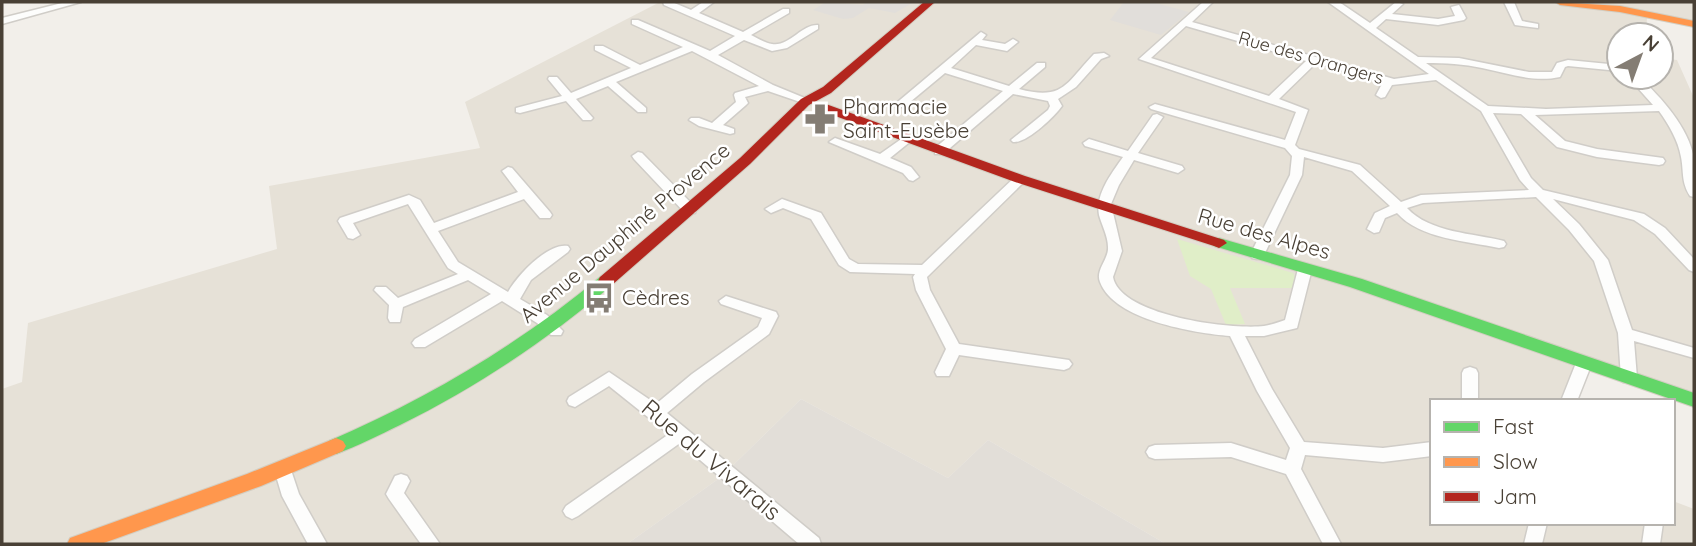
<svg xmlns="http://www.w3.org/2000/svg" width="1696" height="546" viewBox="0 0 1696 546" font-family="Quicksand,sans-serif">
<rect width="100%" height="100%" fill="#f2efea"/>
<path fill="#e6e1d7" d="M 660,2 L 1694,2 L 1694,26 L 1647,17 L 1646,35 L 1619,35 L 1619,77 L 1661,77 L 1661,58 L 1677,60 L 1694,98 L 1694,400 L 1581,367 L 1572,401 L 1432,401 L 1432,523 L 1673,523 L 1673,501 L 1694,509 L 1694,544 L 1166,544 L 988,440 L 948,478 L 801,399 L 721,477 L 627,544 L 2,544 L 2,389 L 22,382 L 28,323 L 277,249 L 269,186 L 480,148 L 465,102 Z"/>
<path fill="#e2ded8" d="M 801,399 L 948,478 L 988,440 L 1166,544 L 627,544 L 721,477 Z"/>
<path fill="#e0eec8" d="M 1177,239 L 1293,273 L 1297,280 L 1292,288 L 1230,288 L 1245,324 L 1226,325 L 1211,289 L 1190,276 Z"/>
<path fill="#e1deda" d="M 826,2 L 863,5 L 867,2 L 914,2 L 895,13 L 869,8 L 853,18 L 843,19 L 813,10 Z
M 1124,2 L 1152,2 L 1189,12 L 1161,35 L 1110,20 Z"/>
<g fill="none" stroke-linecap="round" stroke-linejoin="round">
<g stroke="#d0cdc8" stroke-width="3">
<path id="street" d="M 66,2 L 81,2 L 2,24 L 2,18 Z
M 663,2 L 672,2 L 691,10 L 703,2 L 714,2 L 699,13 L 743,32 L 783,9 L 789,9 L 789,13 L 751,35 C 757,38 765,43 772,44 C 789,47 802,24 818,25 L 818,29 L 787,48 L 772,51 L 744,40 L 718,55 L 773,85 L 812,101 L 806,104 L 768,91 L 745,97 L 748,103 L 746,105 L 723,125 L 734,129 L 734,133 L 730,134 L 699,126 L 689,120 L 691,118 L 699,118 L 712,123 L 736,102 L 734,95 L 735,93 L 759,86 L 692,51 L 616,82 L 646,108 L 646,112 L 638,112 L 608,86 L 576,99 L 593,118 L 591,120 L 583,120 L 566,101 L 520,113 L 516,112 L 516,108 L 562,96 L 548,79 L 549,77 L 557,77 L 571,93 L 631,68 L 595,50 L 595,46 L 603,46 L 640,65 L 683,47 L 632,24 L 632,20 L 638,20 L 710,51 L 735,36 L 664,5 Z
M 1203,2 L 1213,2 L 1192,22 L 1394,79 L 1429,74 L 1328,2 L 1339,2 L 1370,23 L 1396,2 L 1403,4 L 1392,14 L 1438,19 L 1455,16 L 1451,7 L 1459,5 L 1466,18 L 1464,20 L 1438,25 L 1386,19 L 1376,28 L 1418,57 L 1459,58 L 1529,72 L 1552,72 L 1557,63 L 1568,60 L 1619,65 L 1619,71 L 1568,66 L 1565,67 L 1560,77 C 1533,83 1508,73 1482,68 C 1464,64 1445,63 1426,63 L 1488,106 L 1546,109 L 1653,105 L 1628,77 L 1639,77 C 1662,98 1688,127 1694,158 C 1696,170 1694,184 1694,197 L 1690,196 C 1681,182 1684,172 1681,157 C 1678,140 1669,125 1659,111 L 1535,115 L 1565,141 L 1597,149 L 1663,158 L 1665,161 L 1663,164 L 1659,165 L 1597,157 L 1557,147 L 1521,114 L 1493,113 L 1531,178 L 1543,190 L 1644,214 L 1665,228 L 1694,259 L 1694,272 L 1689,270 L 1655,234 L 1634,220 L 1553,199 L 1579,224 L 1608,260 L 1632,330 L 1694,348 L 1694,358 L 1634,341 L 1637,378 L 1635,382 L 1623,382 L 1621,378 L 1618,333 L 1594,261 L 1569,230 L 1536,197 L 1423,203 L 1407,208 C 1430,233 1473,233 1504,241 L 1506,244 L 1504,247 L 1499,248 C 1467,241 1420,239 1397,213 L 1385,218 L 1379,232 L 1374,233 L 1367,229 L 1375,213 L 1390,206 L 1352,171 L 1304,157 L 1302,175 L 1264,255 L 1257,259 L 1252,258 L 1250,255 L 1290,175 L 1292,156 L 1285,148 L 1151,109 L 1149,107 L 1155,104 L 1285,140 L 1296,112 L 1139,59 ZM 1186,26 L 1306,61 L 1269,96 L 1151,58 ZM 1316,63 L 1383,82 L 1376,95 L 1381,98 L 1385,97 L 1392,85 L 1436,80 L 1481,111 L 1520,180 L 1529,190 L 1421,195 L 1401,202 L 1360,165 L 1299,149 L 1295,145 L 1308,110 L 1279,99 Z
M 1504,2 L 1514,2 L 1522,21 L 1538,24 L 1538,28 L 1515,25 Z
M 981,32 L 986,35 L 982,40 L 1005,44 L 1013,39 L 1018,42 L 1007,51 L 976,45 L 951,68 L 1009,86 L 1037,63 L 1045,63 L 1045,67 L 1019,89 C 1064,101 1066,83 1094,54 L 1104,53 L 1109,56 L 1101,59 L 1076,87 L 1058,99 L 1062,106 C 1054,117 1026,144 1013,142 L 1011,140 L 1048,110 L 1050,106 L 1048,101 L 1013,94 L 943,154 L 935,154 L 935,148 L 1003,91 L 945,73 L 904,107 L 896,107 L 894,105 Z
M 1157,114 L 1163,117 L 1138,153 L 1182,166 L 1184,169 L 1178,173 L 1134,160 L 1119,185 L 1111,204 L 1122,251 L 1113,277 C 1120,316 1232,330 1264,326 C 1271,325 1279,322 1285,320 L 1298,269 L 1300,266 L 1310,266 L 1312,269 L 1297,328 L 1264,336 L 1245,336 L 1272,389 L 1304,442 L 1383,448 L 1432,442 L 1432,456 L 1383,462 L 1305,455 L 1301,469 L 1341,544 L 1323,544 L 1286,474 L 1231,457 L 1155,459 L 1149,457 L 1146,452 L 1149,447 L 1155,445 L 1231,443 L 1286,460 L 1290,448 L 1257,391 L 1230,336 C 1194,333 1114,320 1100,282 C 1095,270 1109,259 1108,247 C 1108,236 1102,226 1099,215 C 1095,194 1112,173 1123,157 L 1085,146 L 1083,143 L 1089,139 L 1128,151 L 1153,115 Z
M 907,135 L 913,139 L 911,141 L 890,158 L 911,167 L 919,177 L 913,181 L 909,180 L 903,173 L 829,142 L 835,138 L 880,154 Z
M 638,152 L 642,153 L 695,207 L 696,210 L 695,213 L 685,213 L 634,159 L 632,156 Z
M 508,167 L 512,168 L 550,212 L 552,215 L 550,218 L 540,218 L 524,199 L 438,231 L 458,262 L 508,292 C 517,276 548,242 568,246 L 570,249 L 568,252 L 531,280 L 520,299 L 547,315 L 563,331 L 561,335 L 551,335 L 537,323 L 502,301 L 425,347 L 415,347 L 412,343 L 415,339 L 491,294 L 468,280 L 403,307 L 400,322 L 390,322 L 388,318 L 389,305 L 374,290 L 376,287 L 386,287 L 398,298 L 458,274 L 448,268 L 408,204 L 353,223 L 360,235 L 353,239 L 348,238 L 338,221 L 340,218 L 409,195 L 420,200 L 434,223 L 518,192 L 502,171 Z
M 1020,175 L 1024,176 L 1026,179 L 1024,182 L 927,277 L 930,290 L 959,344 L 1069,360 L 1072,364 L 1069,368 L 1064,370 L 959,355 L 949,376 L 937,376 L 935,372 L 946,349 L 916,290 L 913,277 L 915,274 L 850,272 L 839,265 L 811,219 L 783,208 L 771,213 L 765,209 L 782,199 L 821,213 L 849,259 L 858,264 L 922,265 L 1016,176 Z
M 726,296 L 776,312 L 778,316 L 769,334 L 704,382 L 667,413 L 819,538 L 821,544 L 799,544 L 680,443 L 578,516 L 572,519 L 566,516 L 563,511 L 566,506 L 669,434 L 609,386 L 575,407 L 569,405 L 567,401 L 569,397 L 609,372 L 656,404 L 692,374 L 758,327 L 762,318 L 721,304 L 719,301 Z
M 1584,357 L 1589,359 L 1592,363 L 1577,401 L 1561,401 L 1576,363 L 1579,359 Z
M 1470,367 L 1476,369 L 1478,373 L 1478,401 L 1462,401 L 1462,373 L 1464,369 Z
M 283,462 L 289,464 L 299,494 L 327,544 L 308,544 L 282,496 L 274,469 L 277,464 Z
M 401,474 L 407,476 L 410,481 L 404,493 L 440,544 L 421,544 L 389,499 L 386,494 L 395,476 Z
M 1529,523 L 1547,523 L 1542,544 L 1524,544 Z
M 1645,523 L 1663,523 L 1660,544 L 1642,544 Z"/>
</g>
<g stroke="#d3cec2" stroke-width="2">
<path id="fast" d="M 1219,238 L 1362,279 L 1694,393 L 1694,407 L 1350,287 L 1214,246 L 1211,243 Z
M 606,276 L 614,281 L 612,285 C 547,340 477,387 400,425 C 379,435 358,446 336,454 L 329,451 L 326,446 L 329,441 C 427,399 518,345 600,277 Z"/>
</g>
<g stroke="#d3cec2" stroke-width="2">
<path id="slow" d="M 1555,2 L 1620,6 L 1694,21 L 1694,27 L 1620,12 L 1560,5 Z
M 336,438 L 343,441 L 346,446 L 343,451 L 261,486 L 101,544 L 67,544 L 70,538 L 247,474 Z"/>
</g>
<g stroke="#d3cec2" stroke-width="2">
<path id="jam" d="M 924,2 L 935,2 L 831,93 L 809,105 L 750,164 L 612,285 L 600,285 L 598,281 L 600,277 L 740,158 L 801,99 L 823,87 Z
M 823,103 L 1025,176 L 1224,240 L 1227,243 L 1219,248 L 1214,246 L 1015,182 L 819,110 L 817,107 Z"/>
</g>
<use href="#street" fill="#fdfdfc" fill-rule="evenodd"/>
<use href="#fast" fill="#63d668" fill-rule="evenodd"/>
<use href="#slow" fill="#ff974d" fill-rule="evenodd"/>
<use href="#jam" fill="#b3261e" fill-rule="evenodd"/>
</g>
<defs>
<g id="pharmacy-bare" transform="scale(2.415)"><path d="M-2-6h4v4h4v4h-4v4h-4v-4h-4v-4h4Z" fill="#847d74" stroke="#fff" stroke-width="2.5" paint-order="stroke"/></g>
<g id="bus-bare" transform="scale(2.415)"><path d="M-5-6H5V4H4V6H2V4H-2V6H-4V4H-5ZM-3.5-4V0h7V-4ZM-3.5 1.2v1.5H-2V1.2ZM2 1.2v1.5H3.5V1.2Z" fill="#847d74" stroke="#fff" stroke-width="2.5" paint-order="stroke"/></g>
</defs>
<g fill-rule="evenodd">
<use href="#pharmacy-bare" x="820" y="119"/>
<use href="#bus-bare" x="599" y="298"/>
</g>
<g text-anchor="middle" stroke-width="5" stroke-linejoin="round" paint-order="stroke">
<g font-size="18" fill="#494035" stroke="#fff">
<text transform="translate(1311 58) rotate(16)" y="6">Rue des Orangers</text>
</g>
<g font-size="21" fill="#494035" stroke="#fff" text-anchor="start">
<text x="843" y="114">Pharmacie<tspan x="843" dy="24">Saint-Eusèbe</tspan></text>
<text x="622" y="305">Cèdres</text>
</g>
<g font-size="21" fill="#494035" stroke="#fff">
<text transform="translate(625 233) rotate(-40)" y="7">Avenue Dauphiné Provence</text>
<text transform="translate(1264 234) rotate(16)" y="7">Rue des Alpes</text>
</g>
<g font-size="24" fill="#494035" stroke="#fff">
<text transform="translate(711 460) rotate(40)" y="8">Rue du Vivarais</text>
</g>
</g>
<rect width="1696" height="546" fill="none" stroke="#494035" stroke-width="7"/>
<rect x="1430" y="399" width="245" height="126" fill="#ffffff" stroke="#b6b3ae" stroke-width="2"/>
<rect x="1444" y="422" width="35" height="10" fill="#63d668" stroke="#b6b3ae" stroke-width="2"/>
<text x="1493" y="434" font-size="21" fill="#494035">Fast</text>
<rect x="1444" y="457" width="35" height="10" fill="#ff974d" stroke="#b6b3ae" stroke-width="2"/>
<text x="1493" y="469" font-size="21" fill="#494035">Slow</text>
<rect x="1444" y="492" width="35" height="10" fill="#b3261e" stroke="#b6b3ae" stroke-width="2"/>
<text x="1493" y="504" font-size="21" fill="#494035">Jam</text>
<g transform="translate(1640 56) rotate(41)"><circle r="33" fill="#ffffff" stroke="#b6b3ae" stroke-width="2"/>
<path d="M0-5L12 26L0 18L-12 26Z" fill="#847d74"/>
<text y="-10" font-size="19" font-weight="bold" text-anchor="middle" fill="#494035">N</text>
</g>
</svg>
